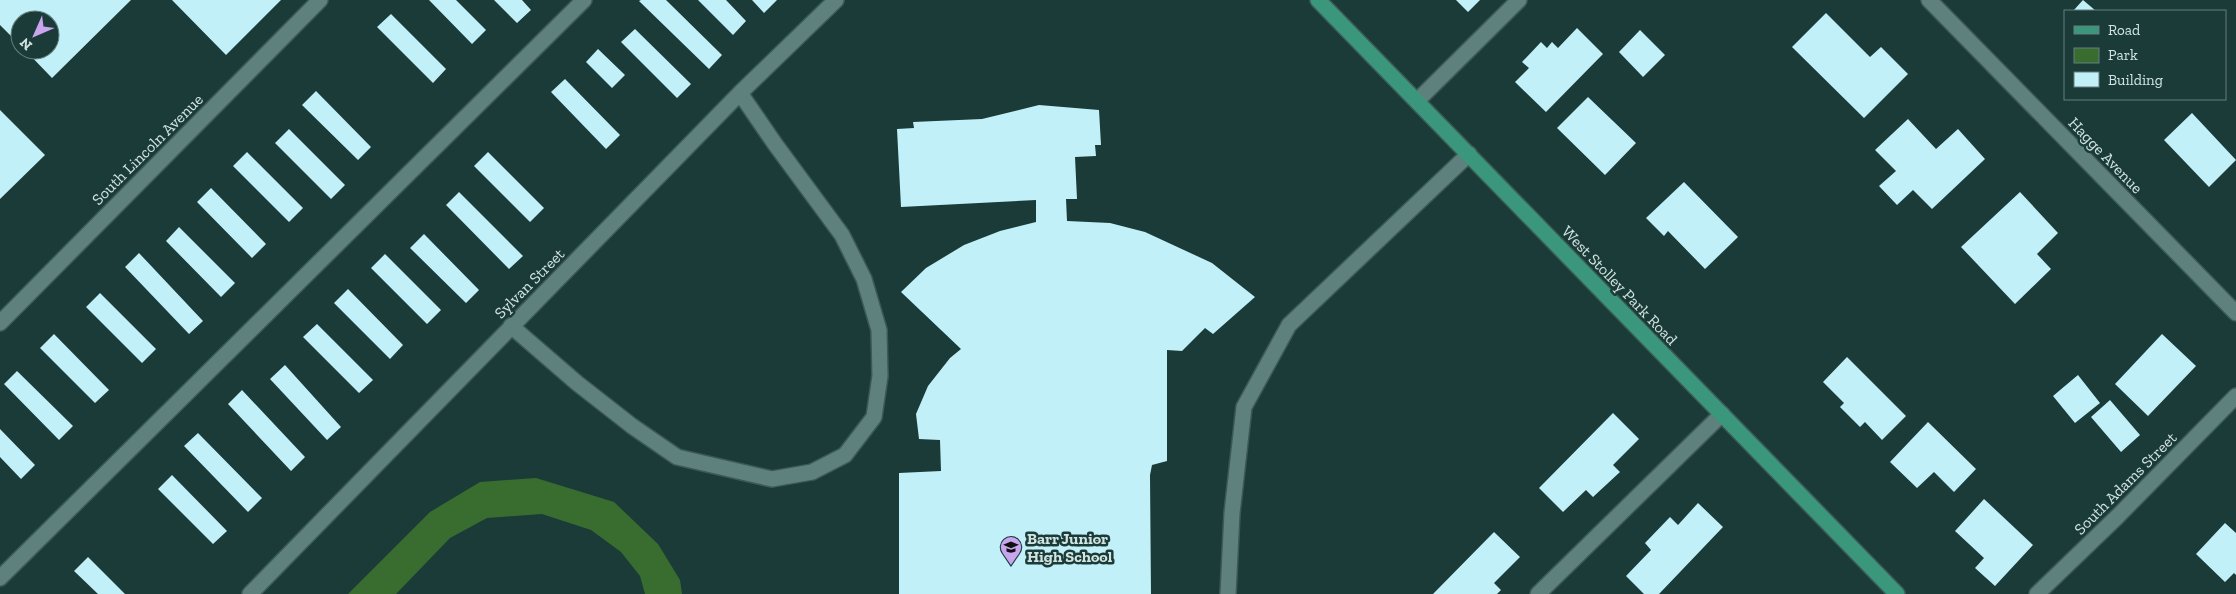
<svg xmlns="http://www.w3.org/2000/svg" width="2236" height="594" viewBox="0 0 2236 594" font-family="'Zilla Slab',serif">
<rect width="100%" height="100%" fill="#1a3b38"/>
<path fill="#386d2f" d="M 536,478 L 614,502 L 658,544 L 680,580 L 682,594 L 645,594 L 640,576 L 621,552 L 591,530 L 542,514 L 487,518 L 450,538 L 396,594 L 348,594 L 430,512 L 480,482 Z"/>
<path fill="#c1f0f9" d="M 0,0 L 131,0 L 52,78 L 25,50 L 50,50 L 50,20 L 20,20 L 20,45 L 0,25 Z
M 172,0 L 281,0 L 226,55 Z
M 429,0 L 456,0 L 486,30 L 472,44 Z
M 494,0 L 522,0 L 531,10 L 517,23 Z
M 641,0 L 666,0 L 722,55 L 709,69 L 639,1 Z
M 698,0 L 726,0 L 746,21 L 733,35 Z
M 752,0 L 777,0 L 764,13 Z
M 1456,0 L 1480,0 L 1468,12 Z
M 2083,0 L 2096,11 L 2073,11 Z
M 1826,13 L 1870,57 L 1881,47 L 1908,74 L 1864,118 L 1792,47 Z
M 391,14 L 446,69 L 433,83 L 377,27 Z
M 1577,28 L 1603,54 L 1546,112 L 1515,82 L 1529,68 L 1522,62 L 1541,42 L 1547,48 L 1552,42 L 1558,48 Z
M 635,29 L 691,84 L 677,98 L 621,42 Z
M 1640,30 L 1665,55 L 1643,77 L 1619,52 Z
M 598,49 L 625,75 L 612,88 L 586,62 Z
M 565,79 L 620,135 L 606,149 L 551,92 Z
M 316,91 L 371,147 L 358,160 L 302,105 Z
M 1588,97 L 1636,143 L 1605,175 L 1557,128 Z
M 1039,105 L 1099,110 L 1101,145 L 1095,145 L 1096,156 L 1075,157 L 1077,199 L 1066,199 L 1067,221 L 1110,223 L 1145,232 L 1212,263 L 1255,297 L 1213,334 L 1205,328 L 1182,351 L 1167,350 L 1167,461 L 1152,465 L 1150,475 L 1151,594 L 899,594 L 899,473 L 941,471 L 940,440 L 919,439 L 916,414 L 928,386 L 950,358 L 961,349 L 901,292 L 926,268 L 964,245 L 1000,231 L 1036,222 L 1036,200 L 901,207 L 897,129 L 914,128 L 913,122 L 982,119 Z
M 0,110 L 45,155 L 0,199 Z
M 2192,113 L 2236,160 L 2209,187 L 2164,140 Z
M 1908,119 L 1936,149 L 1958,129 L 1985,159 L 1932,209 L 1913,190 L 1897,205 L 1879,186 L 1896,171 L 1875,150 Z
M 289,129 L 345,185 L 331,199 L 275,143 Z
M 247,152 L 303,208 L 289,222 L 233,166 Z
M 488,152 L 544,208 L 530,222 L 474,166 Z
M 1684,182 L 1738,237 L 1705,269 L 1668,231 L 1664,236 L 1646,218 Z
M 211,188 L 266,244 L 252,258 L 197,202 Z
M 459,192 L 523,256 L 509,269 L 446,205 Z
M 2020,192 L 2058,233 L 2037,254 L 2051,269 L 2015,304 L 1961,247 Z
M 179,227 L 235,283 L 221,297 L 166,241 Z
M 424,234 L 479,290 L 466,303 L 410,248 Z
M 139,253 L 203,321 L 189,334 L 125,267 Z
M 385,254 L 441,310 L 427,324 L 371,268 Z
M 348,289 L 403,345 L 390,359 L 334,303 Z
M 100,293 L 156,349 L 142,363 L 86,307 Z
M 317,324 L 373,380 L 359,393 L 303,337 Z
M 54,334 L 109,390 L 95,403 L 40,348 Z
M 2162,334 L 2196,366 L 2148,416 L 2115,384 Z
M 1847,357 L 1906,416 L 1882,440 L 1865,422 L 1860,427 L 1840,407 L 1844,403 L 1823,382 Z
M 285,365 L 341,427 L 327,440 L 270,379 Z
M 17,371 L 73,426 L 59,440 L 4,384 Z
M 2078,375 L 2100,403 L 2075,423 L 2053,396 Z
M 242,390 L 305,457 L 291,471 L 228,404 Z
M 2110,400 L 2140,435 L 2121,452 L 2091,417 Z
M 1613,413 L 1639,439 L 1613,465 L 1620,472 L 1593,497 L 1586,490 L 1563,512 L 1539,488 Z
M 1928,422 L 1976,469 L 1954,492 L 1934,472 L 1917,488 L 1890,462 Z
M 0,429 L 35,465 L 21,479 L 0,457 Z
M 198,433 L 262,498 L 248,512 L 184,446 Z
M 172,475 L 227,531 L 213,544 L 158,489 Z
M 1984,499 L 2033,545 L 1995,586 L 1975,568 L 1984,558 L 1955,531 Z
M 1698,503 L 1723,527 L 1659,594 L 1644,594 L 1626,576 L 1651,550 L 1645,543 L 1670,517 L 1678,525 Z
M 2225,523 L 2236,533 L 2236,575 L 2234,573 L 2225,582 L 2196,554 Z
M 1494,532 L 1520,557 L 1494,583 L 1501,590 L 1497,594 L 1433,594 Z
M 88,557 L 125,594 L 98,594 L 74,571 Z"/>
<g fill="none" stroke-linecap="round" stroke-linejoin="round">
<g stroke="#3c5956" stroke-width="18">
<path id="minor" d="M 1929,0 L 2236,313
M 1417,101 L 1519,0
M 0,323 L 320,0
M 511,326 L 577,383 L 632,426 L 677,457 L 772,479 L 812,472 L 845,455 L 874,417 L 880,376 L 879,330 L 864,279 L 842,235 L 775,144 L 740,93
M 0,578 L 584,0
M 250,594 L 740,93 L 836,0
M 1228,594 L 1232,513 L 1244,407 L 1289,325 L 1469,154
M 1538,594 L 1722,414
M 2037,594 L 2117,517 L 2236,396"/>
</g>
<g stroke="#3c5956" stroke-width="18">
<path id="major" d="M 1318,0 L 1897,594"/>
</g>
<use href="#minor" stroke="#5f817d" stroke-width="15"/>
<use href="#major" stroke="#3a977b" stroke-width="15"/>
</g>
<defs>
<g id="school-pin" transform="scale(1.125)"><path d="M0 17L-7.5 6A9.5 9.5 0 1 1 7.5 6Z" fill="#c8a5ee" stroke="#1a3b38"/><path d="M0-5L7-2L0 1L-7-2ZM-4 1L0 2.5L4 1V4Q0 6-4 4Z" fill="#111"/></g>
</defs>
<g fill-rule="evenodd">
<use href="#school-pin" x="1011" y="547"/>
</g>
<g text-anchor="middle" stroke-width="5" stroke-linejoin="round" paint-order="stroke">
<g font-size="16" fill="#d3e5e3" stroke="#1a3b38">
<text transform="translate(147 149) rotate(-45)" y="6">South Lincoln Avenue</text>
<text transform="translate(2106 155) rotate(46)" y="6">Hagge Avenue</text>
<text transform="translate(529 283) rotate(-45)" y="6">Sylvan Street</text>
<text transform="translate(1620 285) rotate(46)" y="6">West Stolley Park Road</text>
<text transform="translate(2125 483) rotate(-45)" y="6">South Adams Street</text>
</g>
<g font-size="16" font-weight="bold" fill="#d3e5e3" stroke="#1a3b38" text-anchor="start">
<text x="1027" y="544">Barr Junior<tspan x="1027" dy="18">High School</tspan></text>
</g>
</g>
<rect x="2064" y="10" width="162" height="90" fill="#1a3b38" stroke="#647f7c"/>
<rect x="2074" y="26" width="25" height="8" fill="#3a977b" stroke="#647f7c"/>
<text x="2108" y="35" font-size="15" fill="#d3e5e3">Road</text>
<rect x="2074" y="48" width="25" height="15" fill="#386d2f" stroke="#647f7c"/>
<text x="2108" y="60" font-size="15" fill="#d3e5e3">Park</text>
<rect x="2074" y="72" width="25" height="15" fill="#c1f0f9" stroke="#647f7c"/>
<text x="2108" y="85" font-size="15" fill="#d3e5e3">Building</text>
<g transform="translate(35 35) rotate(225)"><circle r="24" fill="#1a3b38" stroke="#647f7c"/>
<path d="M0-4L9 19L0 12L-9 19Z" fill="#c8a5ee"/>
<text y="-8" font-size="14" font-weight="bold" text-anchor="middle" fill="#d3e5e3">N</text>
</g>
</svg>
